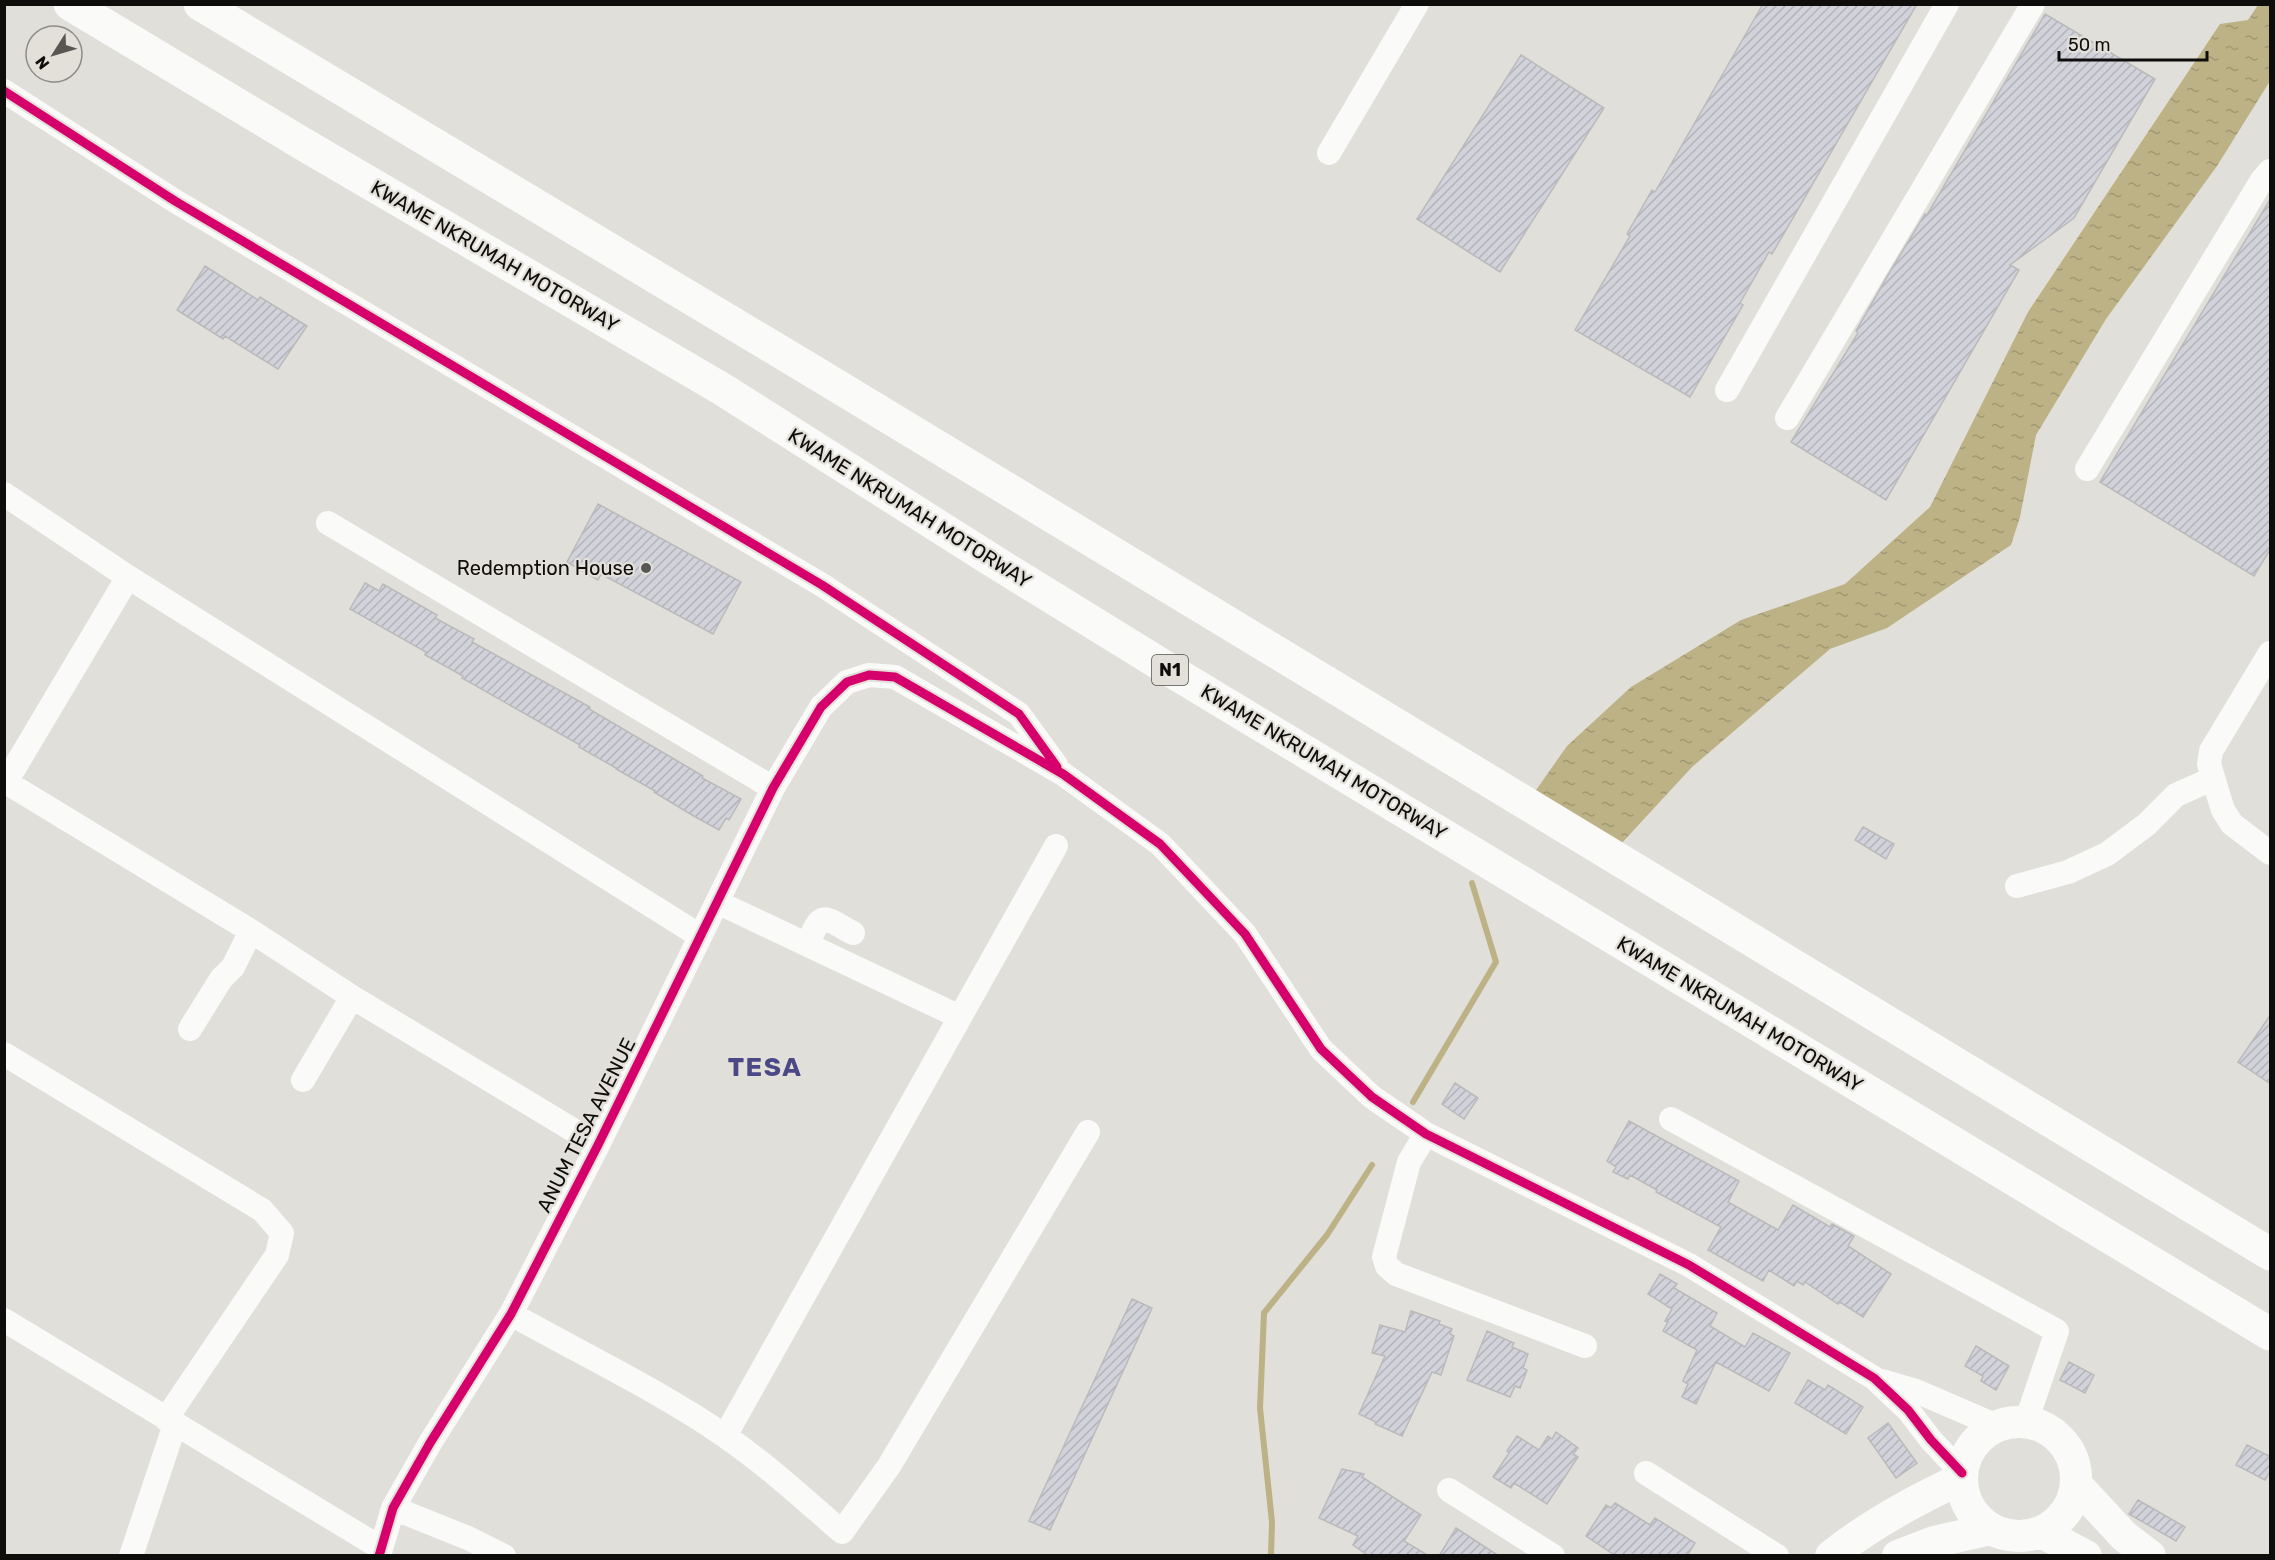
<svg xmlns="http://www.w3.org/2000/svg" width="2275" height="1560" viewBox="0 0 2275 1560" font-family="Rubik,sans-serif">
<defs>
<pattern id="water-ripples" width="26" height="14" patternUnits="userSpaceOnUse" patternTransform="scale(1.5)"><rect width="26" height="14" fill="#bcb285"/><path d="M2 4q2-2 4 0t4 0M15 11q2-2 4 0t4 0" fill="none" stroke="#a09872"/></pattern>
<pattern id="building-hatch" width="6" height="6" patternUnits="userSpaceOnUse" patternTransform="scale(1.5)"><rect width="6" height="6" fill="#d2d2db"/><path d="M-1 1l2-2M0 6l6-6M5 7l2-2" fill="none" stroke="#b3b3bb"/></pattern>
</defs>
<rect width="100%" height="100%" fill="#e0dfda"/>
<path fill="url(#water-ripples)" d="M 2258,5 L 2270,5 L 2270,81 L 2217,166 L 2106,319 L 2036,435 L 2020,517 L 2011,545 L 1887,628 L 1830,649 L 1692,767 L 1620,845 L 1534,793 L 1567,746 L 1631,687 L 1741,620 L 1845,584 L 1930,507 L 2028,312 L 2220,24 L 2248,20 Z"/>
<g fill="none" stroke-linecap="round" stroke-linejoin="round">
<path stroke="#bcb285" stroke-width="6" d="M 1413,1102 L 1496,962 L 1472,883
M 1271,1556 L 1272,1522 L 1260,1408 L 1264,1313 L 1327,1235 L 1372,1165"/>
</g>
<path fill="url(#building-hatch)" stroke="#bbbaba" stroke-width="1.5" d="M 1763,4 L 1917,4 L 1772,254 L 1769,252 L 1740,303 L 1743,305 L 1690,397 L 1575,330 L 1630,236 L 1627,234 L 1652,190 L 1655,192 Z
M 2045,14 L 2155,79 L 2074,218 L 2010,265 L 2019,270 L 1886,500 L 1791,442 L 1858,333 L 1856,331 L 1891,270 L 1925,214 L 1927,215 Z
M 1521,55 L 1604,108 L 1500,272 L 1417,219 Z
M 2271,198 L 2271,548 L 2254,576 L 2100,482 Z
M 205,266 L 258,300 L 260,297 L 307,326 L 278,369 L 225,336 L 223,339 L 177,310 Z
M 598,504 L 741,582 L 713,634 L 601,574 L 598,580 L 567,562 Z
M 365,583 L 379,591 L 383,584 L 437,615 L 435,618 L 474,639 L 472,642 L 590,707 L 589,709 L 703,776 L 702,778 L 741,799 L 729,820 L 726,818 L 719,830 L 692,815 L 654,792 L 655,791 L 616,769 L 616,768 L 579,747 L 580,745 L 462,678 L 463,676 L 425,655 L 426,652 L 350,609 Z
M 1863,827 L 1894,844 L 1886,859 L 1855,840 Z
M 2271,1014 L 2271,1084 L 2238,1062 Z
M 1455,1083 L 1478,1098 L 1464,1119 L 1442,1104 Z
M 1629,1121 L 1739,1181 L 1728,1202 L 1778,1230 L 1793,1205 L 1830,1227 L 1832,1224 L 1854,1236 L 1848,1246 L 1891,1274 L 1863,1317 L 1840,1302 L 1838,1304 L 1805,1282 L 1803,1285 L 1797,1281 L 1794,1286 L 1769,1270 L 1763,1281 L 1708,1250 L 1721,1227 L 1656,1192 L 1657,1190 L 1630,1175 L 1628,1179 L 1613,1172 L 1616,1167 L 1607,1161 Z
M 1660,1274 L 1677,1284 L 1674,1288 L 1717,1313 L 1710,1326 L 1745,1347 L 1753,1333 L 1790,1353 L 1769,1391 L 1716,1362 L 1696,1404 L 1682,1397 L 1688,1384 L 1683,1381 L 1697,1350 L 1663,1331 L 1668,1322 L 1665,1321 L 1672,1309 L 1648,1294 Z
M 1132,1299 L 1152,1308 L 1050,1530 L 1029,1521 Z
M 1411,1311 L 1440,1321 L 1439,1324 L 1452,1329 L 1450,1334 L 1454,1336 L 1441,1375 L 1432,1372 L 1402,1436 L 1375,1424 L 1376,1422 L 1359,1414 L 1385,1356 L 1372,1353 L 1380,1325 L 1405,1332 Z
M 1487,1331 L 1514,1343 L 1512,1347 L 1528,1354 L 1523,1368 L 1527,1370 L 1520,1388 L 1515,1386 L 1510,1397 L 1467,1380 Z
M 1976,1346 L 2009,1366 L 1996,1390 L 1981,1381 L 1983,1376 L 1965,1366 Z
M 2069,1362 L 2094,1375 L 2085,1393 L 2060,1380 Z
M 1808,1380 L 1825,1390 L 1828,1385 L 1863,1407 L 1846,1434 L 1795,1403 Z
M 1888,1423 L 1917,1463 L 1896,1478 L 1868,1438 Z
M 1556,1432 L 1578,1448 L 1573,1454 L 1578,1457 L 1547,1504 L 1514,1483 L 1511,1488 L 1493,1477 L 1509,1453 L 1507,1451 L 1517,1436 L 1539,1450 L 1548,1436 L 1552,1439 Z
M 2247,1445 L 2271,1457 L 2271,1470 L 2265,1480 L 2236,1465 Z
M 1342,1469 L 1364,1474 L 1362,1477 L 1421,1515 L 1404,1541 L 1429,1556 L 1369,1556 L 1353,1545 L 1358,1536 L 1319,1518 Z
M 2138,1500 L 2185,1527 L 2176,1541 L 2129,1514 Z
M 1615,1503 L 1650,1525 L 1655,1518 L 1695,1543 L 1687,1556 L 1616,1556 L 1586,1536 L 1606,1505 L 1611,1508 Z
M 1456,1528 L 1499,1556 L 1439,1556 Z"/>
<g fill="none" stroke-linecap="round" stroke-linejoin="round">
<path stroke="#fafaf9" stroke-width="24" d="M 4,91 L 175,201 L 822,585 L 1019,714 L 1056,765
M 1329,153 L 1417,4
M 1727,390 L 1947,4
M 1787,418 L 2033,4
M 2087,469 L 2262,180 L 2270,171
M 4,494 L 128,577 L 700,936
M 328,523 L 773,788
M 2270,653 L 2211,751 L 2209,764 L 2223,810 L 2232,824 L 2270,853
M 4,781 L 251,931 L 352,997 L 598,1145
M 6,782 L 128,577
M 2017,886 L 2068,872 L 2107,854 L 2146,825 L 2176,795 L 2212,779
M 717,902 L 960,1017
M 808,944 C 822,909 823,917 853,933
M 190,1029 L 221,979 L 233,967 L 251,931
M 4,1054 L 262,1210 L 282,1233 L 277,1255 L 166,1419
M 303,1080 L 352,997
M 1671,1119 L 2057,1331 L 2026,1422
M 1426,1134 L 1409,1162 L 1384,1257 L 1387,1266 L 1396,1274 L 1585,1346
M 511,1314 C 582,1354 658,1390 725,1436 C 767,1465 804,1499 842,1532 L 889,1466 L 1088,1132
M 4,1320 L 381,1548
M 1882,1381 L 1916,1391 L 1997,1426
M 725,1436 L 1056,846
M 1646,1473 L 1777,1556
M 1449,1490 L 1553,1556
M 393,1508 L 468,1538 L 504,1556
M 131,1556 L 175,1424
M 379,1556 L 393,1508 L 430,1443 L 511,1314 L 598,1145 L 773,788 L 821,707 L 847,682 L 869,675 L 895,677 L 1063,774 L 1160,844 L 1245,934 L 1321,1049 L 1372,1097 L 1426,1134 L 1689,1265 L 1874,1378 L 1908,1410 L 1931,1440 L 1962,1473"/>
<path stroke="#fafaf9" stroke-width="32" d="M1962 1479a57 57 0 1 1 114 0a57 57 0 1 1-114 0Z
M 2076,1484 L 2124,1536 L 2150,1556
M 2041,1532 L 2086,1556
M 1831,1556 C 1871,1524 1915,1500 1961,1479
M 1898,1556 L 1934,1542 L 1991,1529"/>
<path stroke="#fafaf9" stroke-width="33" d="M 70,4 L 303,144 L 722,389 L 990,559 L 1173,672 L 2270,1334
M 200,4 L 819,375 L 2270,1254"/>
<g stroke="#e2e0d8" stroke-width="13">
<path id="cycleway" d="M 4,91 L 175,201 L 822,585 L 1019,714 L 1057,767
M 379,1556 L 393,1508 L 430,1443 L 511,1314 L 598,1145 L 773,788 L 821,707 L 847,682 L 869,675 L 895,677 L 1063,774 L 1160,844 L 1245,934 L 1321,1049 L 1372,1097 L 1426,1134 L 1689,1265 L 1874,1378 L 1908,1410 L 1931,1440 L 1962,1473"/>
</g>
<use href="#cycleway" stroke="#d6006c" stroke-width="9"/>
</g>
<circle fill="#585653" stroke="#e2e0d8" stroke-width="2" cx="646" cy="568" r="6"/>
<g text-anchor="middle" stroke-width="4.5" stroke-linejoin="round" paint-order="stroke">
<rect fill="#e2e0d8" stroke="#4e4c48" stroke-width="1.5" x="1152" y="655" width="36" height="30" rx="4.5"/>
<g font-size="18" font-weight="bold" fill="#0e0d0b">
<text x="1170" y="676">N1</text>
</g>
<g font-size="20" fill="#0e0d0b" stroke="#e2e0d8">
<text transform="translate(495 256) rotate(30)" y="7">KWAME NKRUMAH MOTORWAY</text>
<text transform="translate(910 508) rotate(32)" y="7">KWAME NKRUMAH MOTORWAY</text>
<text transform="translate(1324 762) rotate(31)" y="7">KWAME NKRUMAH MOTORWAY</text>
<text transform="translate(1740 1014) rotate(31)" y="7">KWAME NKRUMAH MOTORWAY</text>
<text transform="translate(586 1125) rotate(-63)" y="7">ANUM TESA AVENUE</text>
</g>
<g font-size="20" fill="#0e0d0b" stroke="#e2e0d8" text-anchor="end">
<text x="634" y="575">Redemption House</text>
</g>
<g font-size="26" font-weight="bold" letter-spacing="1.5" fill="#4a4886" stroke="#e2e0d8">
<text x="765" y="1076">TESA</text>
</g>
</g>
<rect width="2275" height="1560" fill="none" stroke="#0e0d0b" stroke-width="12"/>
<g transform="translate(54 54) rotate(233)"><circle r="28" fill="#e2e0d8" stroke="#8d8c86" stroke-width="1.5"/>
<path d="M0-4.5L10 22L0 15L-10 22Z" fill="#585653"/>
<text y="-9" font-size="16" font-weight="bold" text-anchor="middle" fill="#0e0d0b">N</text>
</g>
<path d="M2059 51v9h148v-9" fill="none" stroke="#0e0d0b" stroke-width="3"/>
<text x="2068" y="51" font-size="18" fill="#0e0d0b" stroke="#e2e0d8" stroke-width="4.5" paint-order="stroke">50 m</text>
</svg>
